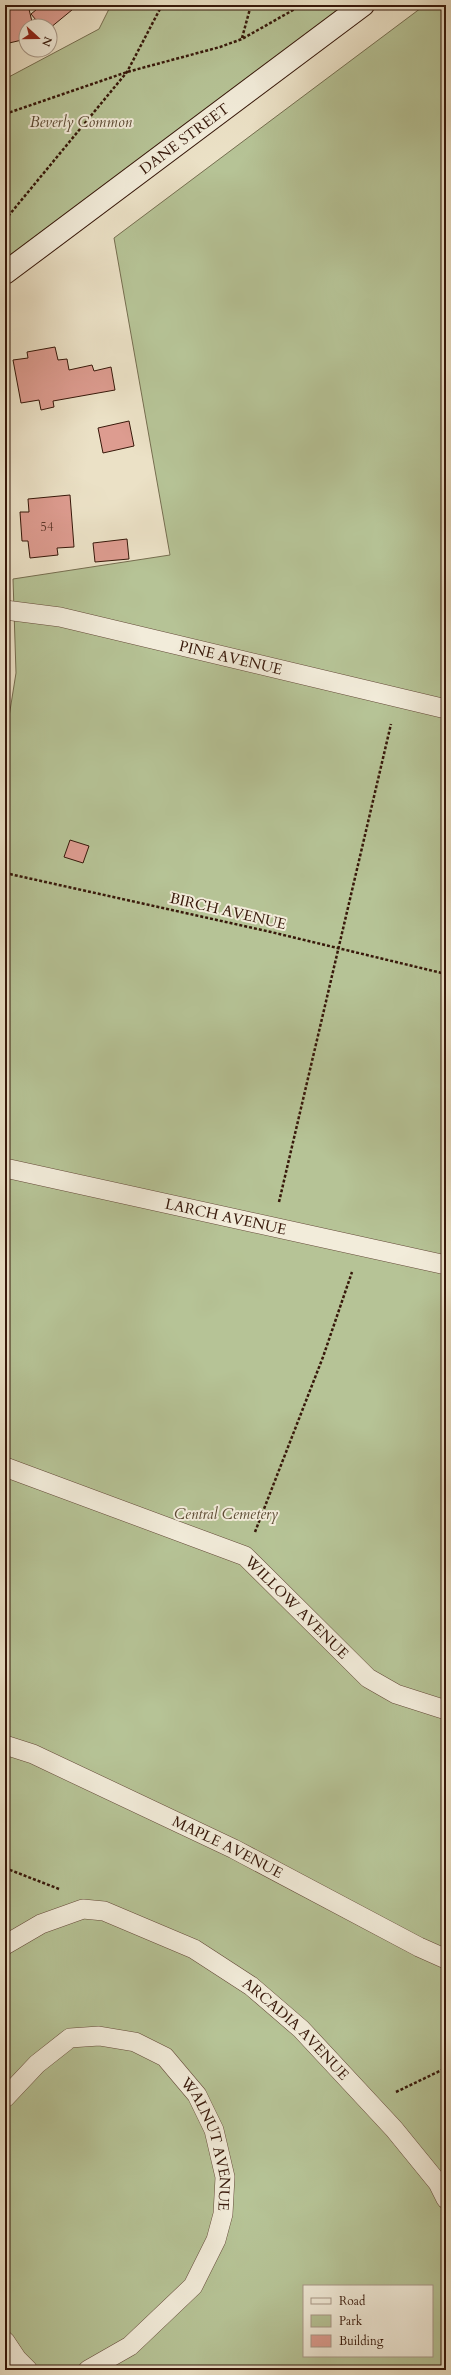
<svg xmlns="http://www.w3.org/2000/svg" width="451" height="2375" viewBox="0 0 451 2375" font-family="Cardo,serif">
<rect width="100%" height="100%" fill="#ebe1c6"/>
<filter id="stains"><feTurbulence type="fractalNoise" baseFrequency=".005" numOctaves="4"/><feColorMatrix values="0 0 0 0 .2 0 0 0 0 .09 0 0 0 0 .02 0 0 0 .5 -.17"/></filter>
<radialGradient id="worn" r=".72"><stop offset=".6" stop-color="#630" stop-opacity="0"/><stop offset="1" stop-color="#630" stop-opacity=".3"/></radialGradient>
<path fill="#b6c396" stroke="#766e50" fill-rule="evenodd" d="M 111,5 L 374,5 L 294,67 L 5,260 L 5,79 L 99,29 Z
M 425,5 L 446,5 L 446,2370 L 5,2370 L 5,742 L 16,673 L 13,579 L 170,555 L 114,238 ZM 304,2286 L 432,2286 L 432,2356 L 304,2356 Z"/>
<path fill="#dd9c90" stroke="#37180a" d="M 5,5 L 28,5 L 33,26 L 26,26 L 26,39 L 5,44 Z
M 42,5 L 78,5 L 50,28 L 50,26 L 41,26 L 31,14 Z
M 55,347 L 58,360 L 67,359 L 69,370 L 92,365 L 94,371 L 111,367 L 115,390 L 53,401 L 54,407 L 41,410 L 39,400 L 21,403 L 13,360 L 28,358 L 27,352 Z
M 129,421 L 134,446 L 103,453 L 98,428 Z
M 70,495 L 74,547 L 57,548 L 58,555 L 30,558 L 28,541 L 22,541 L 20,512 L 29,512 L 28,499 Z
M 127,539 L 129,559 L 95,562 L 93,543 Z
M 70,840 L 89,846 L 83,863 L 64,857 Z"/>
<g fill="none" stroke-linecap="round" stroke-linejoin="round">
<g stroke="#644a39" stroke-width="20">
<g id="lane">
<path id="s1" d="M 5,610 L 60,617 L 446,709"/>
<path id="s2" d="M 5,1168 L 446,1265"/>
<path id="s3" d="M 5,1467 L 245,1556 L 368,1678 L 396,1694 L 446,1710"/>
<path id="s4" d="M 5,1745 L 33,1754 L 234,1849 L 419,1947 L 446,1959"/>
<path id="s5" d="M 5,1945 L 41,1924 L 83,1909 L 104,1911 L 194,1949 L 251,1986 L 301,2029 L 394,2129 L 438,2183 L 446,2199"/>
<path id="s6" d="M 5,2098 L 37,2064 L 70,2038 L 99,2036 L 135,2042 L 165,2057 L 197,2095 L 214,2130 L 225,2177 L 223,2214 L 216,2240 L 193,2286 L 130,2346 L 88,2370"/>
<path d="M 5,2341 L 17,2359 L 28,2370"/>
</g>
</g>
<g stroke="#37180a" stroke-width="24">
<g id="secondary">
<path id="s7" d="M 5,273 L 363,5"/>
</g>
</g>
<path stroke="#37180a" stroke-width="2.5" stroke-dasharray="3 2" stroke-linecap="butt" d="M 242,38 L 251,5
M 5,114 L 127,72 L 220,47 L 242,39 L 302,5
M 5,220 L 127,72 L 162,5
M 5,873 L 271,932 L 446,974
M 279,1202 L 391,724
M 255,1532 L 323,1357 L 352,1272
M 5,1868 L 59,1889
M 396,2092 L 446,2068"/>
<use href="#lane" stroke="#f2ecda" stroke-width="19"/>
<use href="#secondary" stroke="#f2ecda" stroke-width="22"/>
</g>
<g text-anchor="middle" stroke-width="4" stroke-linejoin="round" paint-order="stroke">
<g font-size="13" fill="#60392c">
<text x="47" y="531">54</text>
</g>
<g font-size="15" font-style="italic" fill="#5d4b34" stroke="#f2ecda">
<text x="81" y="127">Beverly Common</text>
<text x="226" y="1519">Central Cemetery</text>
</g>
<g font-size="15" fill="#37180a" stroke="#f2ecda">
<text dy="5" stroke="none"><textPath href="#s7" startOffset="224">DANE STREET</textPath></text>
<text dy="5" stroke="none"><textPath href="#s1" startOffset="231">PINE AVENUE</textPath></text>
<text transform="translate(228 911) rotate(13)" y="5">BIRCH AVENUE</text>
<text dy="5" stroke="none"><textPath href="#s2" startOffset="226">LARCH AVENUE</textPath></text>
<text dy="5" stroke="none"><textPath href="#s3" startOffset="329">WILLOW AVENUE</textPath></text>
<text dy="5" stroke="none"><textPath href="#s4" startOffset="245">MAPLE AVENUE</textPath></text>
<text dy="5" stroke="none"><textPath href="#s5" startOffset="335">ARCADIA AVENUE</textPath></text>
<text dy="5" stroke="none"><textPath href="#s6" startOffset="288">WALNUT AVENUE</textPath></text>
</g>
</g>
<rect width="451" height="2375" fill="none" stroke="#ebe1c6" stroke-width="20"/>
<rect x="6" y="6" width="439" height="2363" fill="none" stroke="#37180a" stroke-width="2"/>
<rect x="10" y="10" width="431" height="2355" fill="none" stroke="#37180a"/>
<rect x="303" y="2285" width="130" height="72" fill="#f2ecda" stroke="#a79787"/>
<rect x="311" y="2298" width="20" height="6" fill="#f2ecda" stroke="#a79787"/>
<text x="339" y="2305" font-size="12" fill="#37180a">Road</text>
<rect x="311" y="2315" width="20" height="12" fill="#b6c396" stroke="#a79787"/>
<text x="339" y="2325" font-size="12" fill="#37180a">Park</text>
<rect x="311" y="2335" width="20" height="12" fill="#dd9c90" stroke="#a79787"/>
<text x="339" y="2345" font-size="12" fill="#37180a">Building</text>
<g transform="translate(38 38) rotate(111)"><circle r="19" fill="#f2ecda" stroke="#a79787"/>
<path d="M0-3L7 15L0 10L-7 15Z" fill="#8f2418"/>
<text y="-6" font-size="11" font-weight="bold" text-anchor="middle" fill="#37180a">N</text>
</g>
<rect width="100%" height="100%" filter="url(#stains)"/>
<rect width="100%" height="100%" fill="url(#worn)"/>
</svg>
